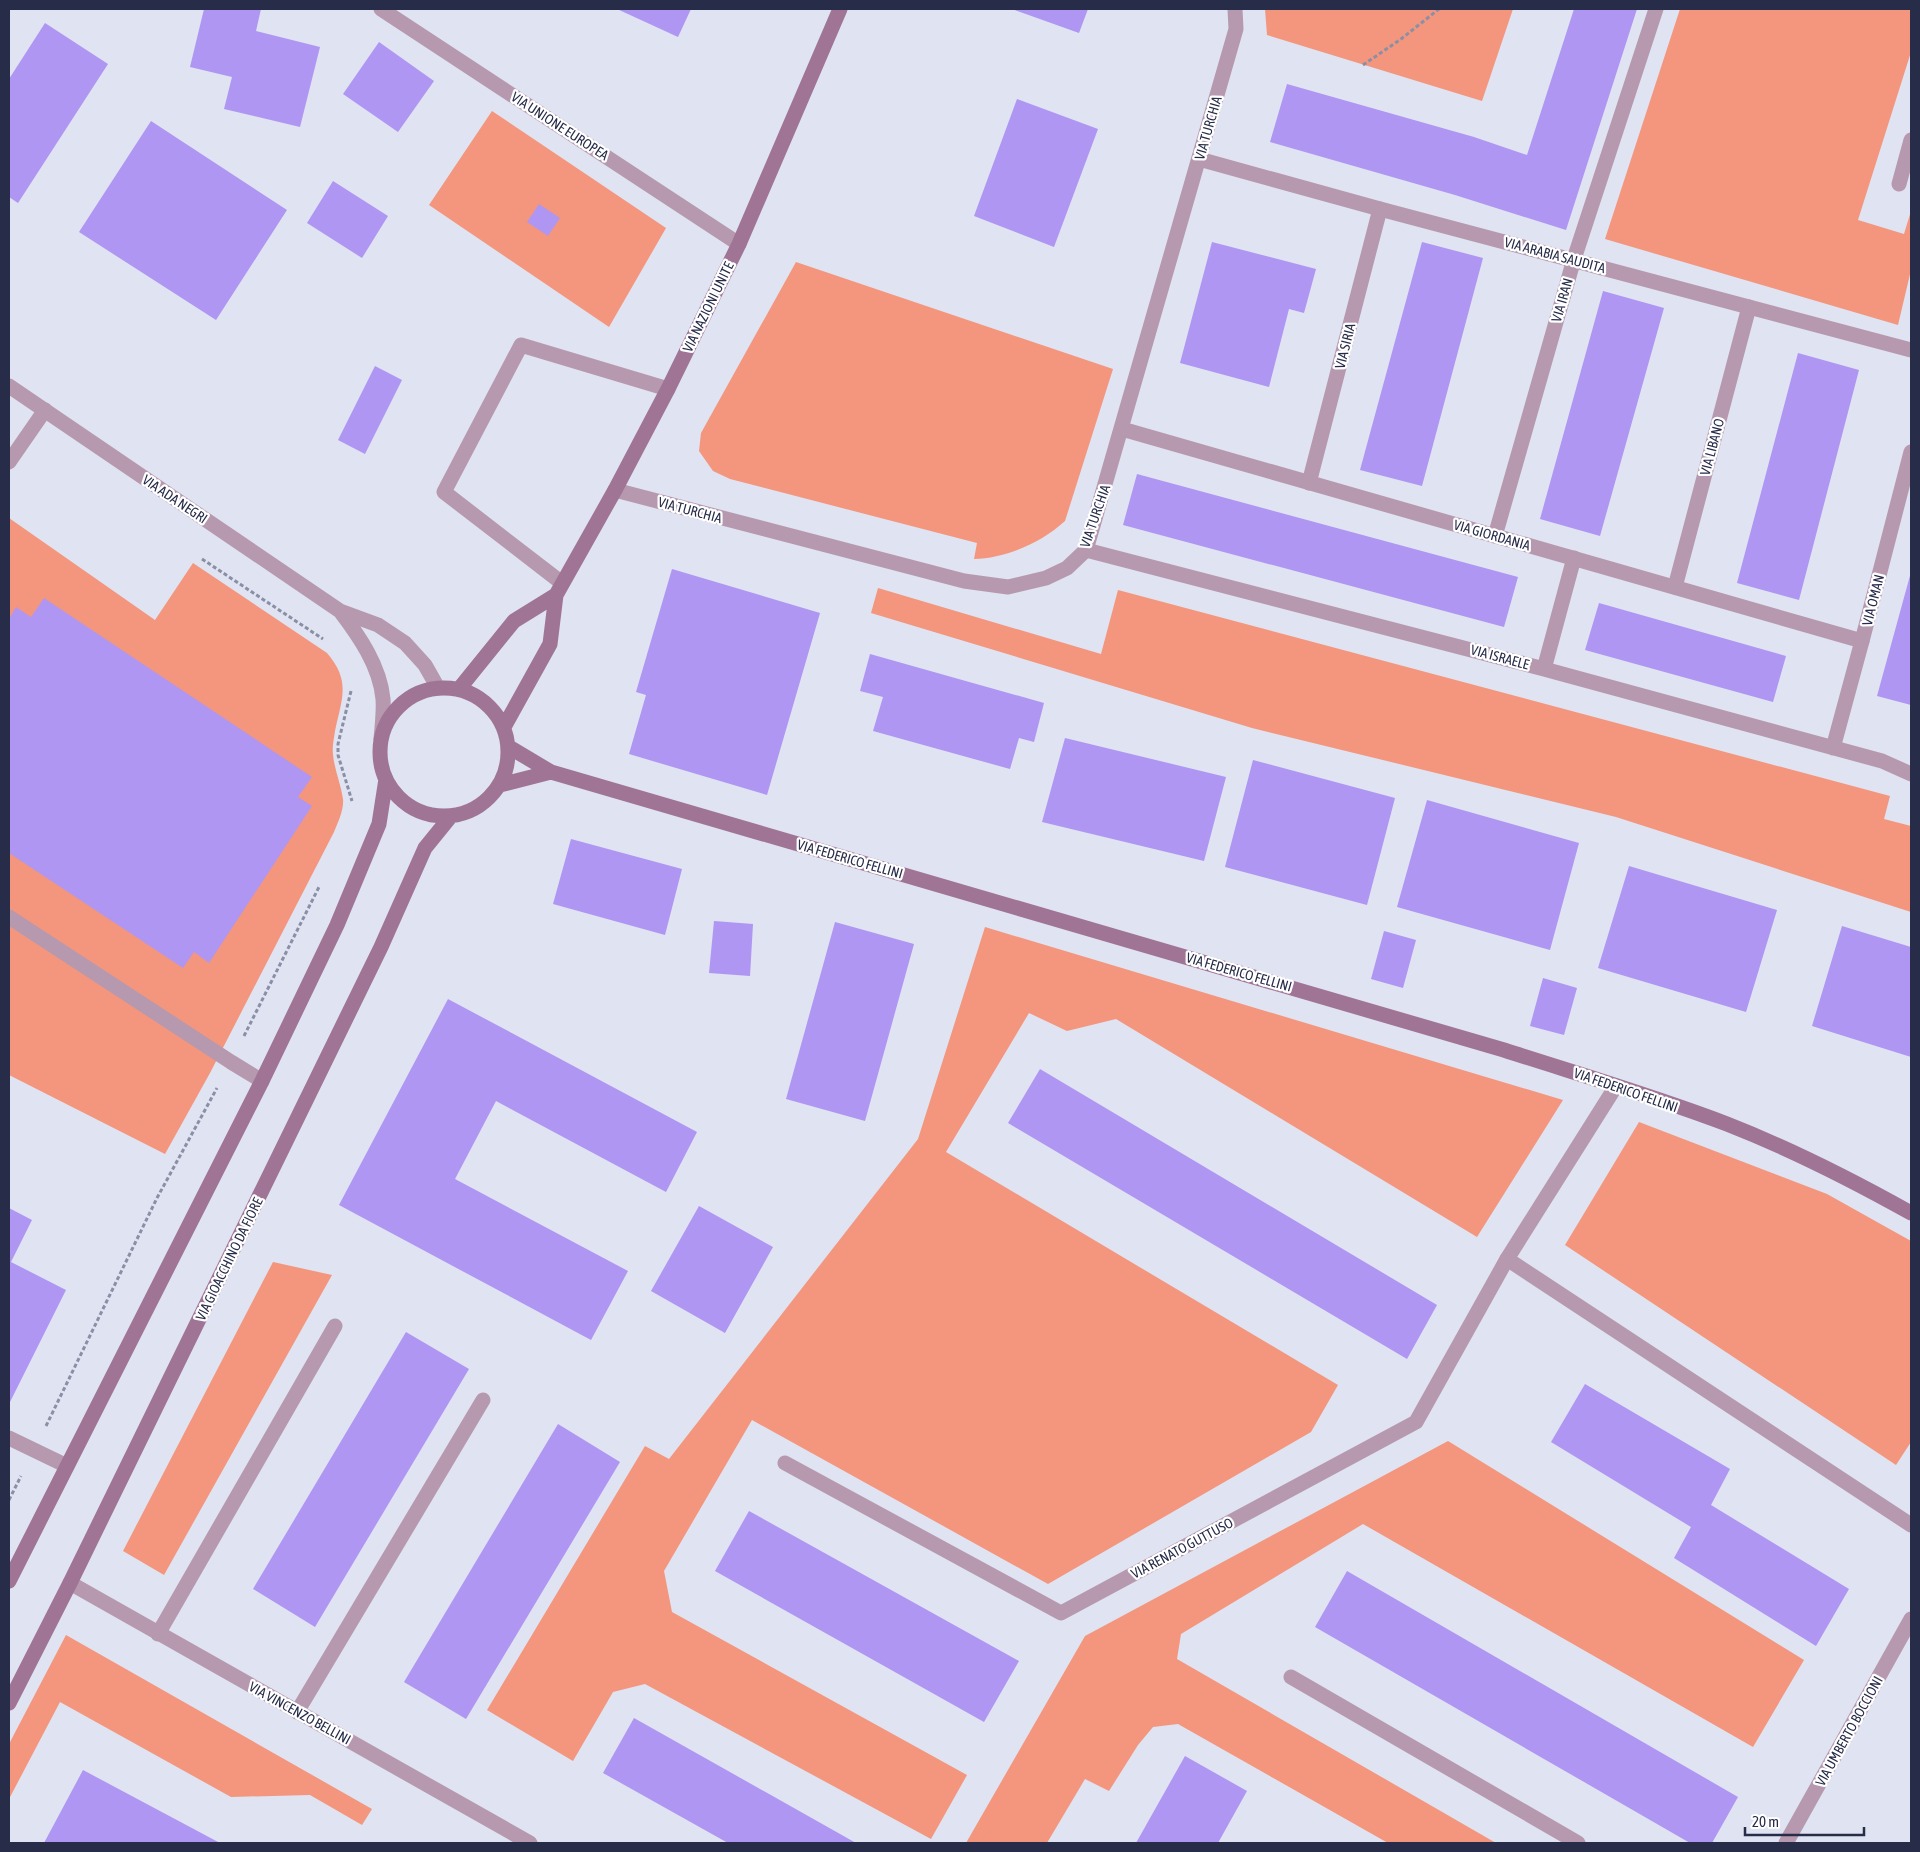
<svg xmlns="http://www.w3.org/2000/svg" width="1920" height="1852" viewBox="0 0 1920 1852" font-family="'Asap Condensed',sans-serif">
<rect width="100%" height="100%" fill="#dfe3f2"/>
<path fill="#f3967d" d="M 1265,9 L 1513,9 L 1482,101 L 1267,35 Z
M 1680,9 L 1911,9 L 1911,52 L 1858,220 L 1904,234 L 1911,211 L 1911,270 L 1898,325 L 1605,239 Z
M 492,111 L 666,228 L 609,327 L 429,205 Z
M 796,262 L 1113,369 L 1065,521 C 1041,543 1006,558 974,559 L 977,543 L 730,479 L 713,471 L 699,451 L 701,433 Z
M 9,518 L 155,620 L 193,563 L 327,653 C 351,681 342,698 335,731 C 334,739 332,746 333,754 C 334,769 341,784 343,799 C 344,810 338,822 334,832 L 210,1073 L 165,1154 L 9,1075 Z
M 878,588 L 1101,654 L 1118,590 L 1890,796 L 1884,819 L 1911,826 L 1911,912 L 1616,817 L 1252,728 L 871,613 Z
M 985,927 L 1563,1100 L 1477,1237 L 1116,1019 L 1067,1031 L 1029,1013 L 946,1152 L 1338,1385 L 1311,1432 L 1048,1584 L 752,1420 L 664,1571 L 672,1612 L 967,1775 L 931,1839 L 645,1684 L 613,1692 L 573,1761 L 487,1710 L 645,1446 L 669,1459 L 918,1139 Z
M 1639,1122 L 1827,1194 L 1911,1241 L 1911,1442 L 1896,1465 L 1565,1245 Z
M 273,1262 L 332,1275 L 164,1575 L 123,1551 Z
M 1448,1441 L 1804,1660 L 1753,1747 L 1363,1524 L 1181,1634 L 1177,1659 L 1496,1843 L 1388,1843 L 1178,1724 L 1153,1727 L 1138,1745 L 1109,1791 L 1085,1779 L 1047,1843 L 966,1843 L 1085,1636 Z
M 66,1635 L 372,1809 L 362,1825 L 310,1795 L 231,1797 L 60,1702 L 9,1799 L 9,1744 Z"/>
<path fill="#af96f2" d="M 204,9 L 261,9 L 256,31 L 320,47 L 300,127 L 224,109 L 232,77 L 190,67 Z
M 617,9 L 691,9 L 678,37 Z
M 1012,9 L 1088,9 L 1079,33 Z
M 1574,9 L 1637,9 L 1566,230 L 1455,195 L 1270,142 L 1287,84 L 1474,137 L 1527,155 Z
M 45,23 L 108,64 L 18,203 L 9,197 L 9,79 Z
M 379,42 L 434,81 L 398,132 L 343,94 Z
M 1017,99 L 1098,129 L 1054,247 L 974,216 Z
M 151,121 L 287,210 L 216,320 L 79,232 Z
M 333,181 L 388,216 L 362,258 L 307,223 Z
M 539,204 L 560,218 L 548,236 L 527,222 Z
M 1212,242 L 1316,269 L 1304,313 L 1289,309 L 1269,387 L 1180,363 Z
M 1422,242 L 1483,258 L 1422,486 L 1360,470 Z
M 1603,291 L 1664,308 L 1600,536 L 1540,519 Z
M 1798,353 L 1859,370 L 1799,600 L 1737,583 Z
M 375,366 L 402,380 L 365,454 L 338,440 Z
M 1137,474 L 1518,577 L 1504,627 L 1123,525 Z
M 672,569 L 820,613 L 767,795 L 629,754 L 646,695 L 636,692 Z
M 1911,572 L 1911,705 L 1877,696 Z
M 44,598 L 312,777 L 298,797 L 312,806 L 209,963 L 194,952 L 183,968 L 9,853 L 9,619 L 16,607 L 31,617 Z
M 1599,603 L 1786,656 L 1773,702 L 1585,650 Z
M 870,654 L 1044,703 L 1034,742 L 1019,738 L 1010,769 L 873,731 L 883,697 L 860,691 Z
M 1065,738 L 1226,777 L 1204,861 L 1042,822 Z
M 1253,760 L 1395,798 L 1367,905 L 1225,867 Z
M 1427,800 L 1579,843 L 1550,950 L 1397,907 Z
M 571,839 L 682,869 L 665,935 L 553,904 Z
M 1629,866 L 1777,910 L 1746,1012 L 1598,968 Z
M 714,921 L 753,924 L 750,976 L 709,973 Z
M 835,922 L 914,944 L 865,1121 L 786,1099 Z
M 1842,926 L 1911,947 L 1911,1057 L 1812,1026 Z
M 1384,931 L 1416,940 L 1403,988 L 1371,979 Z
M 1543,978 L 1577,988 L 1564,1035 L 1530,1026 Z
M 448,999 L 697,1132 L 666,1192 L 496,1101 L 455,1179 L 628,1271 L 591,1340 L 339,1205 Z
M 1040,1069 L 1437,1305 L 1407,1359 L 1008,1123 Z
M 699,1206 L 773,1247 L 725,1333 L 651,1291 Z
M 9,1208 L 32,1220 L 11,1262 L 66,1290 L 9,1404 Z
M 406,1332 L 469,1369 L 315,1627 L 253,1589 Z
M 1585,1384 L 1730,1469 L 1711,1505 L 1849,1589 L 1816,1646 L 1674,1558 L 1691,1527 L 1551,1442 Z
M 558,1424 L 620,1462 L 466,1719 L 404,1682 Z
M 749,1511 L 1019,1661 L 984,1722 L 715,1571 Z
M 1347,1571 L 1738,1797 L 1712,1843 L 1690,1843 L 1315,1627 Z
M 634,1718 L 856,1843 L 728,1843 L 603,1773 Z
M 1185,1756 L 1247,1791 L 1218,1843 L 1136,1843 Z
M 83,1770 L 220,1843 L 44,1843 Z"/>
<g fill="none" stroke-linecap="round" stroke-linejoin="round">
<path stroke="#8b8fa5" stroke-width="3" stroke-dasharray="4 2.5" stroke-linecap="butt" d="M 1363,65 L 1401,39 L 1439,9
M 202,559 L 323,639
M 351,691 L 338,744 L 338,755 L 352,801
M 244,1036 L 319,887
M 46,1426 L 157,1198 L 217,1088
M 9,1500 L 21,1476"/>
<path stroke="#b799af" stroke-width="15" d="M 1899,184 L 1911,140
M 9,462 L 45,410
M 1309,483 L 1380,209
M 1495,536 L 1574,259 L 1656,9
M 1086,550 L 1544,669 L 1882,761 L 1911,774
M 562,583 L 444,492 L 521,345 L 668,389
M 1675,587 L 1749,307
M 1544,669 L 1574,558
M 1833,748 L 1862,641
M 9,917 L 231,1062 L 262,1081
M 785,1463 L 1061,1613 L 1416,1422 L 1507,1259
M 158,1634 L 335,1326
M 1291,1677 L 1578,1843
M 297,1712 L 483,1400"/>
<path stroke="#b799af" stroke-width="15" d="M 381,9 L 739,244
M 1199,159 L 1380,209 L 1911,350
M 9,386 L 340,611 L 378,625 L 405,643 L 425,665 L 438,688
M 1122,429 L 1862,641 L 1911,452
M 615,490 L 964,581 L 1008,587 L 1046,578 L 1067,568 L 1086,550 L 1236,29 L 1235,9
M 340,611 C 359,636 380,666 383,699 C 384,712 382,726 381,739
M 1616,1086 L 1507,1259 L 1911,1525
M 9,1438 L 67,1466
M 70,1583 L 530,1843
M 1786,1843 L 1911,1619"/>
<path stroke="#a07495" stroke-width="15" d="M380 752a64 64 0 1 1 128 0a64 64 0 1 1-128 0Z
M 459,689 L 514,621 L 556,595
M 504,727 L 550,644 L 556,595 L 615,490 L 668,389 L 739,244 L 840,9
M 509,747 L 551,772 L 1504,1050 C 1578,1074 1654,1096 1727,1124 C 1791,1149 1852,1180 1911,1213
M 500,785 L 551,772
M 9,1581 L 262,1081 L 337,925 L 379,824 L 386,779
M 9,1703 L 70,1583 L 381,947 L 425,848 L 451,816"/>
</g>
<g text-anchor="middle" stroke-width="4.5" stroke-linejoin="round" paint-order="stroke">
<g font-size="14" fill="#272c49" stroke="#fff">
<text transform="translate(560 126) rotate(33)" y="5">VIA UNIONE EUROPEA</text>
<text transform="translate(1208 128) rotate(-74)" y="5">VIA TURCHIA</text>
<text transform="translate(1555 255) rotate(15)" y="5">VIA ARABIA SAUDITA</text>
<text transform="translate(1562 300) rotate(-74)" y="5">VIA IRAN</text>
<text transform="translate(708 307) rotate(-64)" y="5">VIA NAZIONI UNITE</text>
<text transform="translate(1345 346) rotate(-76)" y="5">VIA SIRIA</text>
<text transform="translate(1712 447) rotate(-75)" y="5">VIA LIBANO</text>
<text transform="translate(175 499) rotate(34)" y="5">VIA ADA NEGRI</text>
<text transform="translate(690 510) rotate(15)" y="5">VIA TURCHIA</text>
<text transform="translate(1095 516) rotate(-71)" y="5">VIA TURCHIA</text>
<text transform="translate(1492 535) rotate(16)" y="5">VIA GIORDANIA</text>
<text transform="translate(1873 600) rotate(-76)" y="5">VIA OMAN</text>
<text transform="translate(1500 657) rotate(15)" y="5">VIA ISRAELE</text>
<text transform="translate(850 859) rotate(16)" y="5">VIA FEDERICO FELLINI</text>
<text transform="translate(1239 972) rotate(16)" y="5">VIA FEDERICO FELLINI</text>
<text transform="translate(1626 1090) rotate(19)" y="5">VIA FEDERICO FELLINI</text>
<text transform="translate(229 1259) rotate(-64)" y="5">VIA GIOACCHINO DA FIORE</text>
<text transform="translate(1182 1548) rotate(-28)" y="5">VIA RENATO GUTTUSO</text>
<text transform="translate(300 1713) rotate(29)" y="5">VIA VINCENZO BELLINI</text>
<text transform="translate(1849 1731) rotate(-61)" y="5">VIA UMBERTO BOCCIONI</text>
</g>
</g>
<rect width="1920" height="1852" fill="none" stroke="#272c49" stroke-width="20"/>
<path d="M1745 1827v8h119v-8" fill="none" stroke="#272c49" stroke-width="2.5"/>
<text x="1752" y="1827" font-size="15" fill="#272c49" stroke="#ffffff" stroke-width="4" paint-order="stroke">20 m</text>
</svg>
